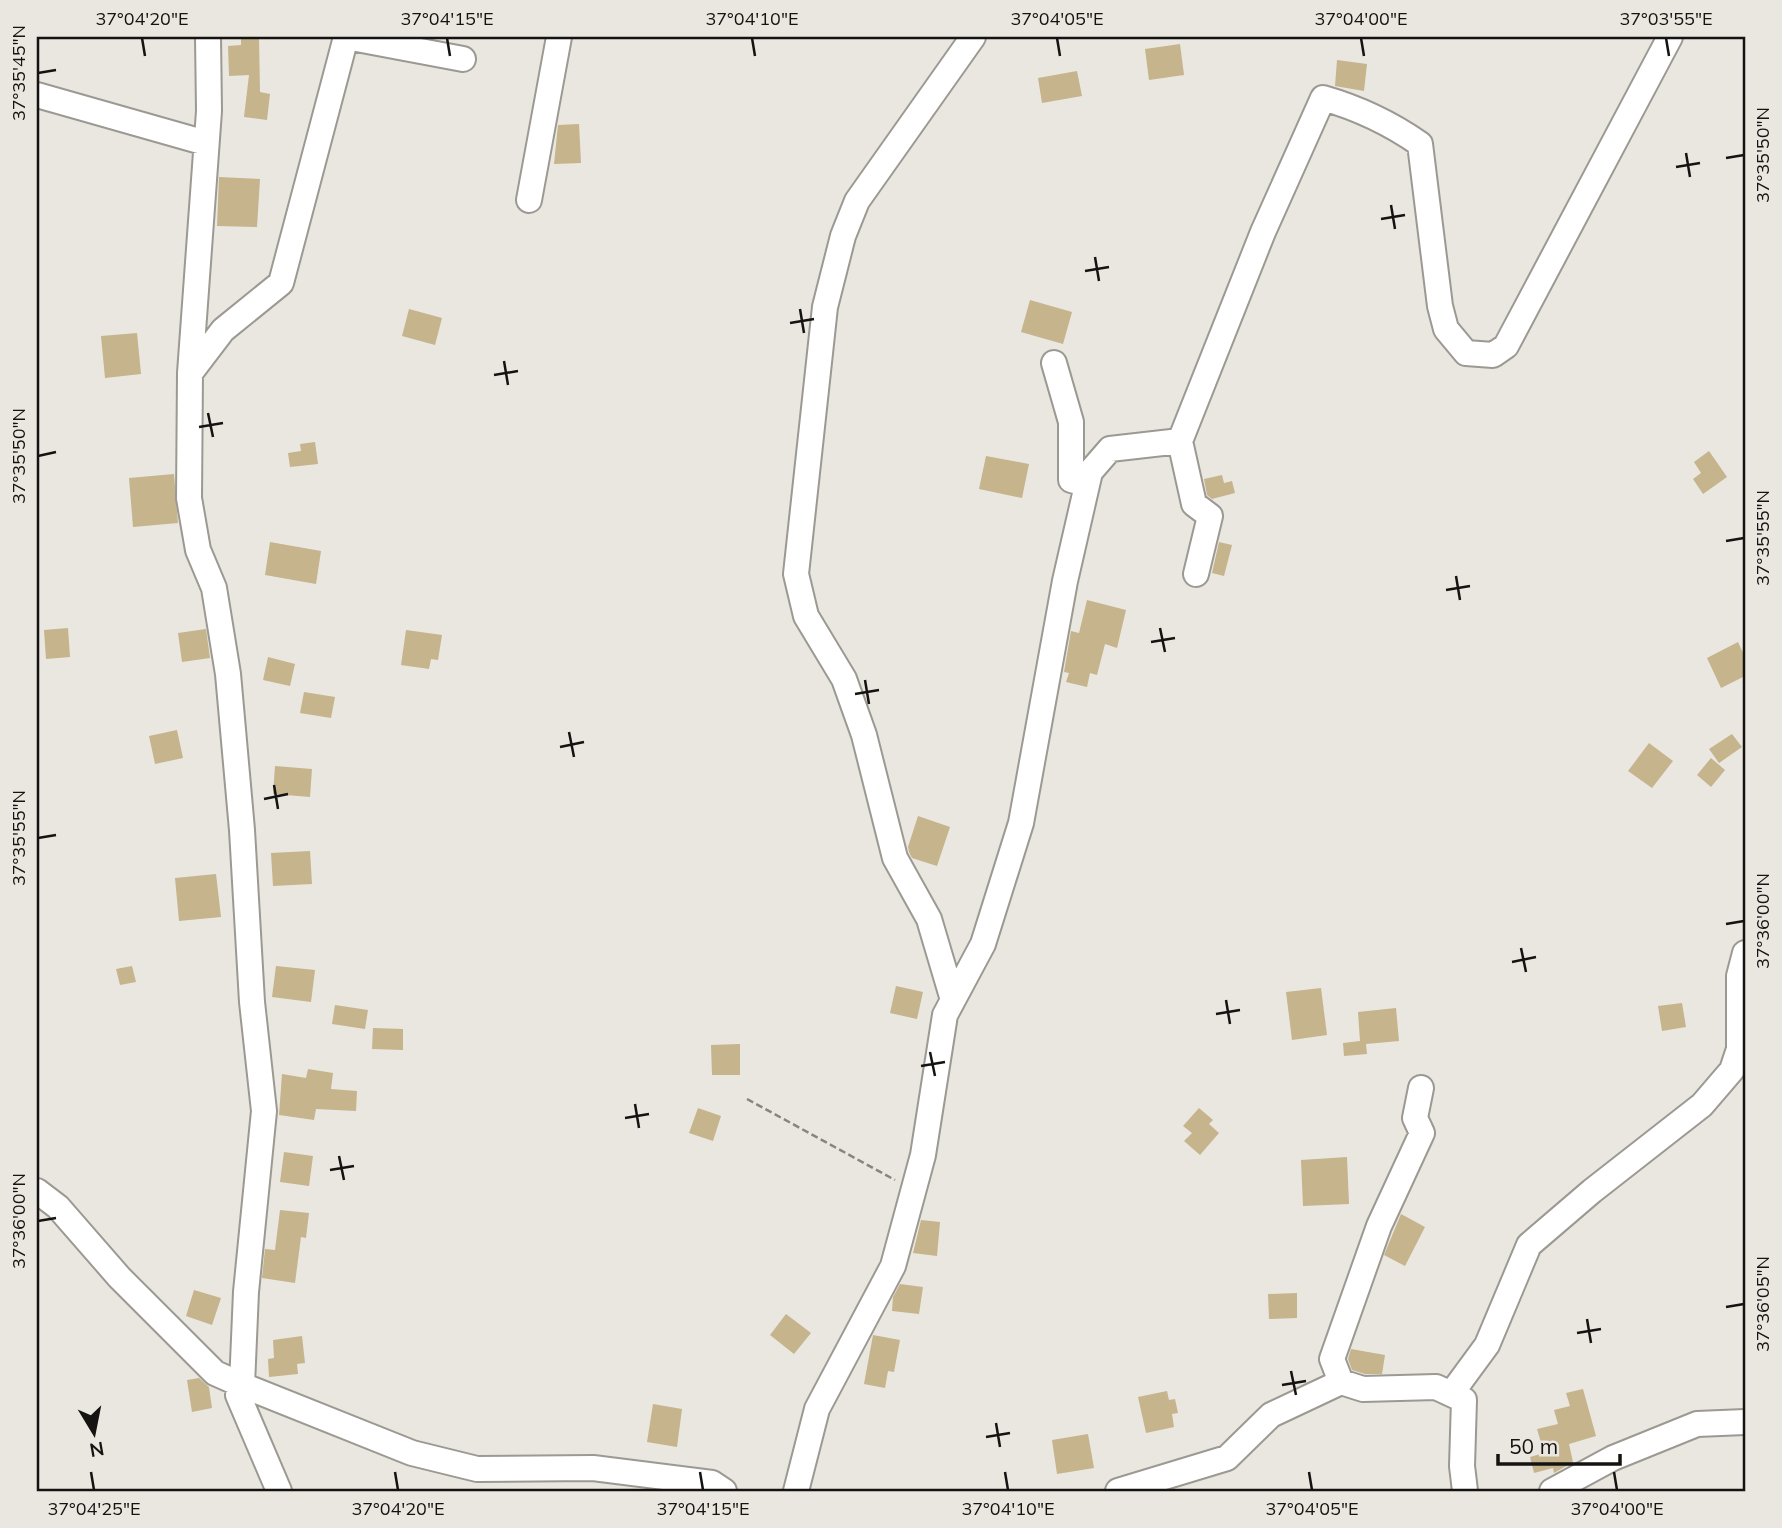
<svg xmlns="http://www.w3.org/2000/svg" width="1782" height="1528" viewBox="0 0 1782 1528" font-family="Mulish,sans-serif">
<rect width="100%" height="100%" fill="#eae7e0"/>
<path fill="#c5b48c" d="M 259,38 L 260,92 L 270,94 L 267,120 L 244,117 L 249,75 L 229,76 L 228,46 L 241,45 L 241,39 Z
M 1180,44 L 1184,75 L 1149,80 L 1145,49 Z
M 1337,60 L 1367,64 L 1364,91 L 1335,86 Z
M 1077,71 L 1082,96 L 1042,103 L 1038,78 Z
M 579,124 L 581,163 L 554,164 L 558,125 Z
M 219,177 L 260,179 L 257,227 L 217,226 Z
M 1030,300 L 1072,312 L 1063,344 L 1021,332 Z
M 409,309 L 442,318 L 435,345 L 402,336 Z
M 137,333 L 141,374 L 105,378 L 101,336 Z
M 315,442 L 318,464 L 290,467 L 288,453 L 301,451 L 300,444 Z
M 1709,451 L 1727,477 L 1703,494 L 1693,479 L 1701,473 L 1694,462 Z
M 986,456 L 1029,464 L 1022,498 L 979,489 Z
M 174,474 L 178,523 L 133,527 L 129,478 Z
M 1222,475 L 1224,483 L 1232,481 L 1235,493 L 1212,499 L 1207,495 L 1204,479 Z
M 270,542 L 321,551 L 316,584 L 265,575 Z
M 1219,542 L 1232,545 L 1224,576 L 1212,573 Z
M 1087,600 L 1126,610 L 1117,648 L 1105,644 L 1097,675 L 1090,673 L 1087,687 L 1066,682 L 1069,673 L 1064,672 L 1071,631 L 1079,633 Z
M 68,628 L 70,657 L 46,659 L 44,630 Z
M 206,629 L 210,658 L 182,662 L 178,633 Z
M 406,630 L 442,635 L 438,660 L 431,659 L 429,669 L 401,665 Z
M 1738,642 L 1745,657 L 1745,676 L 1721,688 L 1707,658 Z
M 268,657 L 295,664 L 290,686 L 263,680 Z
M 304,692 L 335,697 L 331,718 L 300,713 Z
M 177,730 L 183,758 L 155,764 L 149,736 Z
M 1732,734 L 1742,747 L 1719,763 L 1709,749 Z
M 1649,743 L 1673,761 L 1652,788 L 1628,771 Z
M 1711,758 L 1725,770 L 1711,787 L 1697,775 Z
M 275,766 L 312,769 L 310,797 L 273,794 Z
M 918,816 L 950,827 L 937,866 L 912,858 L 909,852 L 908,847 Z
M 310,851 L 312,884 L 273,886 L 271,853 Z
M 216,874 L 221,917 L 179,921 L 175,878 Z
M 132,966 L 136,982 L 120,985 L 116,969 Z
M 276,966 L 315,970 L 311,1002 L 272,997 Z
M 896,986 L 923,992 L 917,1019 L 890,1013 Z
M 1321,988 L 1327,1035 L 1292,1040 L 1286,992 Z
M 1682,1003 L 1686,1027 L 1662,1031 L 1658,1006 Z
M 335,1005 L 368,1010 L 365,1029 L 332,1024 Z
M 1396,1008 L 1399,1041 L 1366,1044 L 1367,1054 L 1344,1056 L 1343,1043 L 1360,1041 L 1358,1012 Z
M 373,1028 L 403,1029 L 403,1050 L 372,1049 Z
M 740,1044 L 740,1075 L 712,1075 L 711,1045 Z
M 308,1069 L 333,1073 L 331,1089 L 357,1091 L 356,1111 L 316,1109 L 314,1120 L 279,1115 L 282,1074 L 306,1078 Z
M 698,1108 L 721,1116 L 713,1141 L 689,1133 Z
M 1199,1108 L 1213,1120 L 1209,1124 L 1219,1133 L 1200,1155 L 1184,1141 L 1192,1133 L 1183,1126 Z
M 284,1152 L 313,1156 L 309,1186 L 280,1182 Z
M 1347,1157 L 1349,1204 L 1303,1206 L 1301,1160 Z
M 280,1210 L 309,1213 L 306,1238 L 301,1237 L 295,1283 L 262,1278 L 265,1249 L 275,1250 Z
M 1401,1214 L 1425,1227 L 1405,1266 L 1384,1255 Z
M 921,1220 L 940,1222 L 937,1256 L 913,1253 Z
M 900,1284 L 923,1287 L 919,1314 L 892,1311 L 893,1297 Z
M 194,1290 L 221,1298 L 212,1325 L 186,1316 Z
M 1297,1293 L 1297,1318 L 1269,1319 L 1268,1294 Z
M 786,1314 L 811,1333 L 794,1354 L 770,1335 Z
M 873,1335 L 900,1340 L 894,1372 L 888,1371 L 885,1388 L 864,1384 Z
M 302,1336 L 305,1363 L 297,1364 L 298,1374 L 269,1377 L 268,1359 L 274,1358 L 273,1340 Z
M 1351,1349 L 1385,1355 L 1382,1374 L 1365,1374 L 1352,1370 L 1348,1359 Z
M 199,1378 L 209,1387 L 212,1408 L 192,1412 L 187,1380 Z
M 1583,1389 L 1596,1436 L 1569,1444 L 1573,1462 L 1554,1473 L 1553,1468 L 1534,1473 L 1530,1457 L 1544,1453 L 1537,1429 L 1558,1424 L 1554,1410 L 1570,1406 L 1566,1393 Z
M 1167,1391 L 1169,1400 L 1175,1399 L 1178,1413 L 1172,1414 L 1174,1427 L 1146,1433 L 1138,1397 Z
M 653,1404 L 682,1409 L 677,1447 L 647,1442 Z
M 1088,1434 L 1094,1468 L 1057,1474 L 1052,1440 Z"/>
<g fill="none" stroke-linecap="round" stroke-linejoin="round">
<g stroke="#9c9993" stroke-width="28">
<path id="minor" d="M 208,37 L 209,111 L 190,373 L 189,498 L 198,550 L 214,588 L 228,674 L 242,830 L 252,1002 L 264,1111 L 246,1292 L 242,1385 L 238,1395 L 279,1491
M 37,95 L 206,143
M 529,200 L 559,37
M 1054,363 L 1071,422 L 1071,480 L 1087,484
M 191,372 L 223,330 L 281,283 L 346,37 L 463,59
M 1180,441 L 1194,504 L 1210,516 L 1196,574
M 953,1000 L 929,919 L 895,858 L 864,735 L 844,679 L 806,616 L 796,574 L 825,307 L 843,236 L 857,201 L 973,37
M 1421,1088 L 1415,1118 L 1422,1133 L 1379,1226 L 1332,1359 L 1341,1382 L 1363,1389 L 1436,1387 L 1464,1400 L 1462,1466 L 1465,1491
M 37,1191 L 58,1207 L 119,1277 L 215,1373 L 242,1385 L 412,1453 L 477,1469 L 593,1468 L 712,1483 L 724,1491
M 1451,1394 L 1487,1345 L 1529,1245 L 1592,1191 L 1702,1105 L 1732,1070 L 1739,1049 L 1739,976 L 1745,953
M 796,1491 L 817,1409 L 893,1266 L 923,1155 L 945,1015 L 983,944 L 1021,823 L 1065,581 L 1090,472 L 1110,449 L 1180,441 L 1263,232 L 1323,98 C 1358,108 1390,123 1420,144 L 1440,306 L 1446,329 L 1466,353 L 1493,355 L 1506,346 L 1670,37
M 1118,1491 L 1227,1458 L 1271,1415 L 1341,1382
M 1552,1491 L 1613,1458 L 1697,1424 L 1745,1422"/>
</g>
<path stroke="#878581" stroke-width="2.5" stroke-dasharray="7 3.5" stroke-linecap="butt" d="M 747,1099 L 895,1180"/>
<use href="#minor" stroke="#fff" stroke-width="24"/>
</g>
<path fill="none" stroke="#141311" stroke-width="2.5" d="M 142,38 L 145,56M 447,38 L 450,56M 752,38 L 755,56M 1057,38 L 1060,56M 1361,38 L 1364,56M 1666,38 L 1669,56M 38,73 L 56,70M 1686,153 L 1690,177M 1726,158 L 1744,155M 1676,167 L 1700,163M 1391,205 L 1395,229M 1381,219 L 1405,215M 1095,257 L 1099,281M 1085,271 L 1109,267M 800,309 L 804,333M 790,323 L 814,319M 504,361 L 508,385M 494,375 L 518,371M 208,413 L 213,437M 199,427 L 223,423M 38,456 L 56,452M 1726,541 L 1744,538M 1456,576 L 1460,600M 1446,590 L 1470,586M 1160,628 L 1165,652M 1151,642 L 1175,638M 865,680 L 869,704M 855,694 L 879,690M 569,732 L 574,757M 560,747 L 584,742M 274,785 L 278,809M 264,799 L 288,794M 38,838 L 56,835M 1726,924 L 1744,921M 1521,948 L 1526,972M 1512,962 L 1536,957M 1226,1000 L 1230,1024M 1216,1014 L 1240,1010M 930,1052 L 935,1076M 921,1066 L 945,1062M 635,1104 L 639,1128M 625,1118 L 649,1114M 339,1156 L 344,1180M 330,1170 L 354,1166M 38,1221 L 56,1218M 1726,1307 L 1744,1304M 1587,1319 L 1591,1343M 1577,1333 L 1601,1329M 1291,1371 L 1296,1395M 1282,1385 L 1306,1381M 996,1423 L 1000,1447M 986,1437 L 1010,1433M 91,1472 L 94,1490M 395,1472 L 398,1490M 700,1472 L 703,1490M 1005,1472 L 1008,1490M 1309,1472 L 1312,1490M 1614,1472 L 1617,1490"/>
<rect width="1782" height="1528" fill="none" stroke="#eae7e0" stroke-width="77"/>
<g transform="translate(94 1433) rotate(170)" stroke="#eae7e0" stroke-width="5" paint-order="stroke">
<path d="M0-5L12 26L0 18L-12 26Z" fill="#141311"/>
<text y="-10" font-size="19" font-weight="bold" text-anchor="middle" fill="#141311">N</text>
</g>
<path d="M1498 1454v10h122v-10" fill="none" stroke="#141311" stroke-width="3.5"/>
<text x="1509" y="1454" font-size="21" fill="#141311" stroke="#eae7e0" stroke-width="5" paint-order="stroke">50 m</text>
<rect x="38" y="38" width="1706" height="1452" fill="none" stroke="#141311" stroke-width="2.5"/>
<g font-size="18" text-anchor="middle" fill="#141311">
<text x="142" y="25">37°04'20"E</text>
<text x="447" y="25">37°04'15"E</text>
<text x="752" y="25">37°04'10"E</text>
<text x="1057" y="25">37°04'05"E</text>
<text x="1361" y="25">37°04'00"E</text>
<text x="1666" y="25">37°03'55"E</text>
<text transform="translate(19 73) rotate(-90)" y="6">37°35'45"N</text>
<text transform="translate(1763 155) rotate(-90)" y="6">37°35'50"N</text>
<text transform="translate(19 456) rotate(-90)" y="6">37°35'50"N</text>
<text transform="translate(1763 538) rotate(-90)" y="6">37°35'55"N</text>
<text transform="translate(19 838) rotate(-90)" y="6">37°35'55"N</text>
<text transform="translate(1763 921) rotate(-90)" y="6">37°36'00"N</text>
<text transform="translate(19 1221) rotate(-90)" y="6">37°36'00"N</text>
<text transform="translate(1763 1304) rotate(-90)" y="6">37°36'05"N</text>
<text x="94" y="1515">37°04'25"E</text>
<text x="398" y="1515">37°04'20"E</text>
<text x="703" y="1515">37°04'15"E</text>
<text x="1008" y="1515">37°04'10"E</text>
<text x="1312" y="1515">37°04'05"E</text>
<text x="1617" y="1515">37°04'00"E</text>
</g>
</svg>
